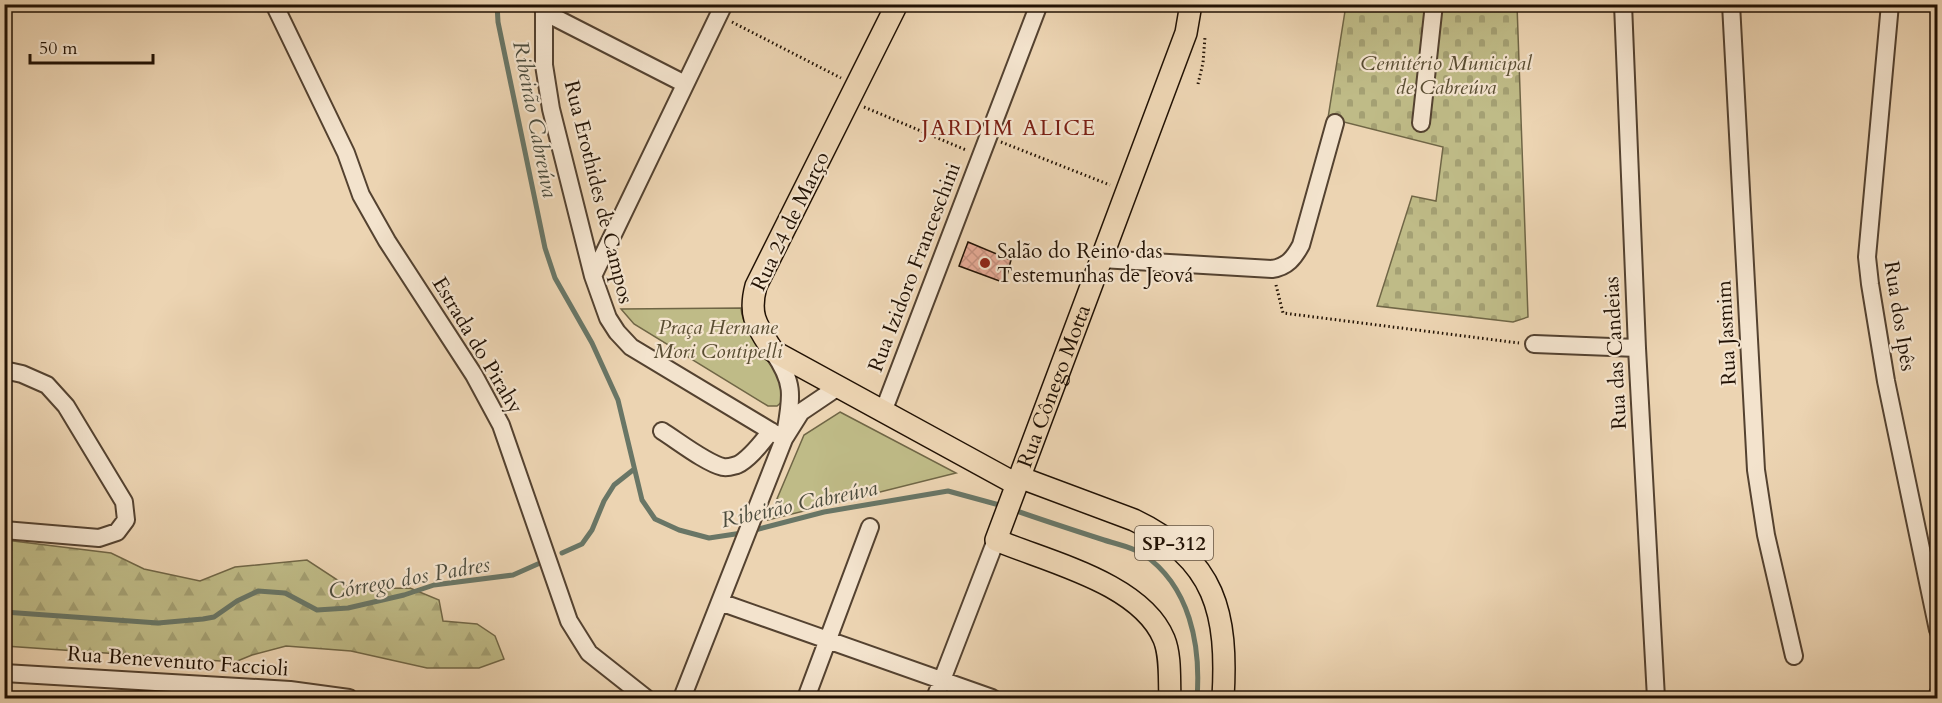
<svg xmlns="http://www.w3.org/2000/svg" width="1942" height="703" viewBox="0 0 1942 703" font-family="Cardo,serif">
<defs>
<pattern id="forest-firs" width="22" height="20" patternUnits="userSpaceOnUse" patternTransform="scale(1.5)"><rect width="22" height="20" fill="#bfbb87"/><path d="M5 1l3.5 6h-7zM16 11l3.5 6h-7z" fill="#a4a073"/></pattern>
<pattern id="cemetery-stones" width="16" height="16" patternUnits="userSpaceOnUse" patternTransform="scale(1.5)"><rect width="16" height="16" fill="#bfbb87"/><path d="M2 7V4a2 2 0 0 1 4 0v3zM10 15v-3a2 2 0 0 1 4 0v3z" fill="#a4a073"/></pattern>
<pattern id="building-cross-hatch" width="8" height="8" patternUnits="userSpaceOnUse" patternTransform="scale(1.5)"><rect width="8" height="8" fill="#e7ab97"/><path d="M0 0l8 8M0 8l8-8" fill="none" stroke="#c69280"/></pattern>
</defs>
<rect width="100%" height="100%" fill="#ecd4b2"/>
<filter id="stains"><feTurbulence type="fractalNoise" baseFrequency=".00333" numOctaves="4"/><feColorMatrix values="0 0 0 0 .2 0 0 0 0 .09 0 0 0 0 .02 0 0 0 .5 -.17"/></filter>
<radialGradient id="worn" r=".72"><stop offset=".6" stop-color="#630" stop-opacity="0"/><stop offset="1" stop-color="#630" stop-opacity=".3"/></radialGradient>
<path fill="url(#forest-firs)" stroke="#706646" stroke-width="1.5" d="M 5,540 L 111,553 L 144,569 L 200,581 L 235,567 L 307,560 L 351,589 L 410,588 L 439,600 L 443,621 L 477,624 L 495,636 L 504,659 L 479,668 L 427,668 L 351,651 L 286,646 L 252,655 L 235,662 L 5,646 Z"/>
<path fill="url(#cemetery-stones)" stroke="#706646" stroke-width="1.5" d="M 1346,5 L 1517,5 L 1528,317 L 1513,322 L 1377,306 L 1412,196 L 1436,201 L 1443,147 L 1328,118 Z"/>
<path fill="#bfbb87" stroke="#706646" stroke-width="1.5" d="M 741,308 C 743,337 775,354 782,381 C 783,387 783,394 784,400 L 777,406 L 768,406 L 634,324 L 621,309 Z
M 840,412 L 956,473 L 768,520 L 804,435 Z"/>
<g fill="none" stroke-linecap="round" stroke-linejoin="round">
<path stroke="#697666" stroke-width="5" d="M 497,4 L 498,22 L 545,248 L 555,278 L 592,343 L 618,400 L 642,500 L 655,519 L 679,530 L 709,538 L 742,533
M 1011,509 C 1042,520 1073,530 1104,540 C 1116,544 1132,547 1143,554 C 1190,586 1201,645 1197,698
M 751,531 L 824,512 L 948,491 L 1003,506
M 562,553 L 582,544 L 592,530 L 604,501 L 614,485 L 633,470
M 4,612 L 158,623 L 203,619 L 214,617 L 237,601 L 258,591 L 285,593 L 317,610 L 348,608 L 404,595 L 434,585 L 513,575 L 540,563"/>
</g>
<path fill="url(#building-cross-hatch)" stroke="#221204" stroke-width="1.5" d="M 968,242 L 1011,260 L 1005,283 L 959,266 Z"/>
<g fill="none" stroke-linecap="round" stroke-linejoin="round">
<g stroke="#544230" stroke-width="20">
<path id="minor" d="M 274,4 L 346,153 L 361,195 L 387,241 L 474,375 L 501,425 L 569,621 L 589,653 L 646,698
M 544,4 L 544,65 L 551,109 L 593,276 L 608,318 L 617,332 L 631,347 L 784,439
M 1623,4 L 1637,348 L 1656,698
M 1731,4 L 1756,470 L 1766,535 L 1794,656
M 1890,4 L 1867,257 L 1870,284 L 1886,381 L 1938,630
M 544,12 L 685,84
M 1421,123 L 1434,4
M 1101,259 L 1272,269 C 1287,267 1294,258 1301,245 L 1335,123
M 593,276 L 724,4
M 1534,344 L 1637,348
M 773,352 C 794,382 792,395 786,429
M 4,370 L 22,374 L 47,385 L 66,406 L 124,502 L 126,520 L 117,532 L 99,538 L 4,530
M 883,412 L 1039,4
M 662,431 C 678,441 706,463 723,467 C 728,468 733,466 737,465 C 750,459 762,442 771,431
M 720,602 L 992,698
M 4,673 L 290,690 L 349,698
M 682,698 L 784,439 L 801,412 L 838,387
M 806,698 L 870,527
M 935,698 L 996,540
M 1937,698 L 1938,694"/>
</g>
<g stroke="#221204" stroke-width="24">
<g id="major">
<path d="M 897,4 L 756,286 C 748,316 757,326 773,351 L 1016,484"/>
<path d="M 1019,477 L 1134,520 C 1216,559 1228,614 1223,698"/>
<path id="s1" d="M 1170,698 C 1169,680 1171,656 1164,639 C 1141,583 1048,562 996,540 L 1186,33 L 1191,4"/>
</g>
</g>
<path stroke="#221204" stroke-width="3" stroke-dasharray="1.5 3" stroke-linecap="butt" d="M 732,22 L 841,78
M 1198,84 L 1203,63 L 1205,37
M 864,107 L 966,150
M 1001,142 L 1110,185
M 1276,285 L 1283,313 L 1519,343"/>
<use href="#minor" stroke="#f3e3cd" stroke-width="16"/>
<use href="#major" stroke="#ecd4b2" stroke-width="21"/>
</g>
<circle fill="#8f2418" stroke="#f3e3cd" stroke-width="2" cx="985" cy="263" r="6"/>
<g text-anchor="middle" stroke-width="4.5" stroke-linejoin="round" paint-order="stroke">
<rect fill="#f3e3cd" stroke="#615140" stroke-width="1.5" x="1135" y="526" width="78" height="34" rx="4.5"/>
<g font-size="20" font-weight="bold" fill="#221204">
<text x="1174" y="550">SP-312</text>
</g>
<g font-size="21" font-style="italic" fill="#594d32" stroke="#f3e3cd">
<text x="1446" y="70">Cemitério Municipal<tspan x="1446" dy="24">de Cabreúva</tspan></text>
<text x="718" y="334">Praça Hernane<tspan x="718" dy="24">Mori Contipelli</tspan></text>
</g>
<g font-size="21" fill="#221204" stroke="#f3e3cd">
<text transform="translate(599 192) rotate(76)" y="7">Rua Erothides de Campos</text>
<text transform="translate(790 221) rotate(-64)" y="7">Rua 24 de Março</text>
<text transform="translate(914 267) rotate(-69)" y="7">Rua Izidoro Franceschini</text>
<text transform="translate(1900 316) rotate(81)" y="7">Rua dos Ipês</text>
<text transform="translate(1726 333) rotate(-93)" y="7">Rua Jasmim</text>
<text transform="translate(478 345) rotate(59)" y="7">Estrada do Pirahy</text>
<text transform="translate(1615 353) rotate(-93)" y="7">Rua das Candeias</text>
<text dy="7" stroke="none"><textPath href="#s1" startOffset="424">Rua Cônego Motta</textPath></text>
<text transform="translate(178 661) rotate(4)" y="7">Rua Benevenuto Faccioli</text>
</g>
<g font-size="21" fill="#221204" stroke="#f3e3cd" text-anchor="start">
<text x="997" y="258">Salão do Reino das<tspan x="997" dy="24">Testemunhas de Jeová</tspan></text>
</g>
<g font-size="22" font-style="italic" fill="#4c4c3d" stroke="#f3e3cd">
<text transform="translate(536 119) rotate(79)" y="8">Ribeirão Cabreúva</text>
<text transform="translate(799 503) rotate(-12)" y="8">Ribeirão Cabreúva</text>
<text transform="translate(409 577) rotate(-10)" y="8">Córrego dos Padres</text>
</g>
<g font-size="22" letter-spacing="1.5" fill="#7a1f14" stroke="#f3e3cd">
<text x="1009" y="135">JARDIM ALICE</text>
</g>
</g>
<rect width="1942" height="703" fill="none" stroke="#ecd4b2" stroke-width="24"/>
<rect x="6" y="6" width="1930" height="691" fill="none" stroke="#221204" stroke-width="3"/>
<rect x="12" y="12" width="1918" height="679" fill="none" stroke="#221204" stroke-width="1.5"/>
<path d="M30 54v9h123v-9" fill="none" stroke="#221204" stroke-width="3"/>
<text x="39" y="54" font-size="18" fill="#221204" stroke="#f3e3cd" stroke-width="4.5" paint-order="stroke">50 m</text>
<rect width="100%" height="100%" filter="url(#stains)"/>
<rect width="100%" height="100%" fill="url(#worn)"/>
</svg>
